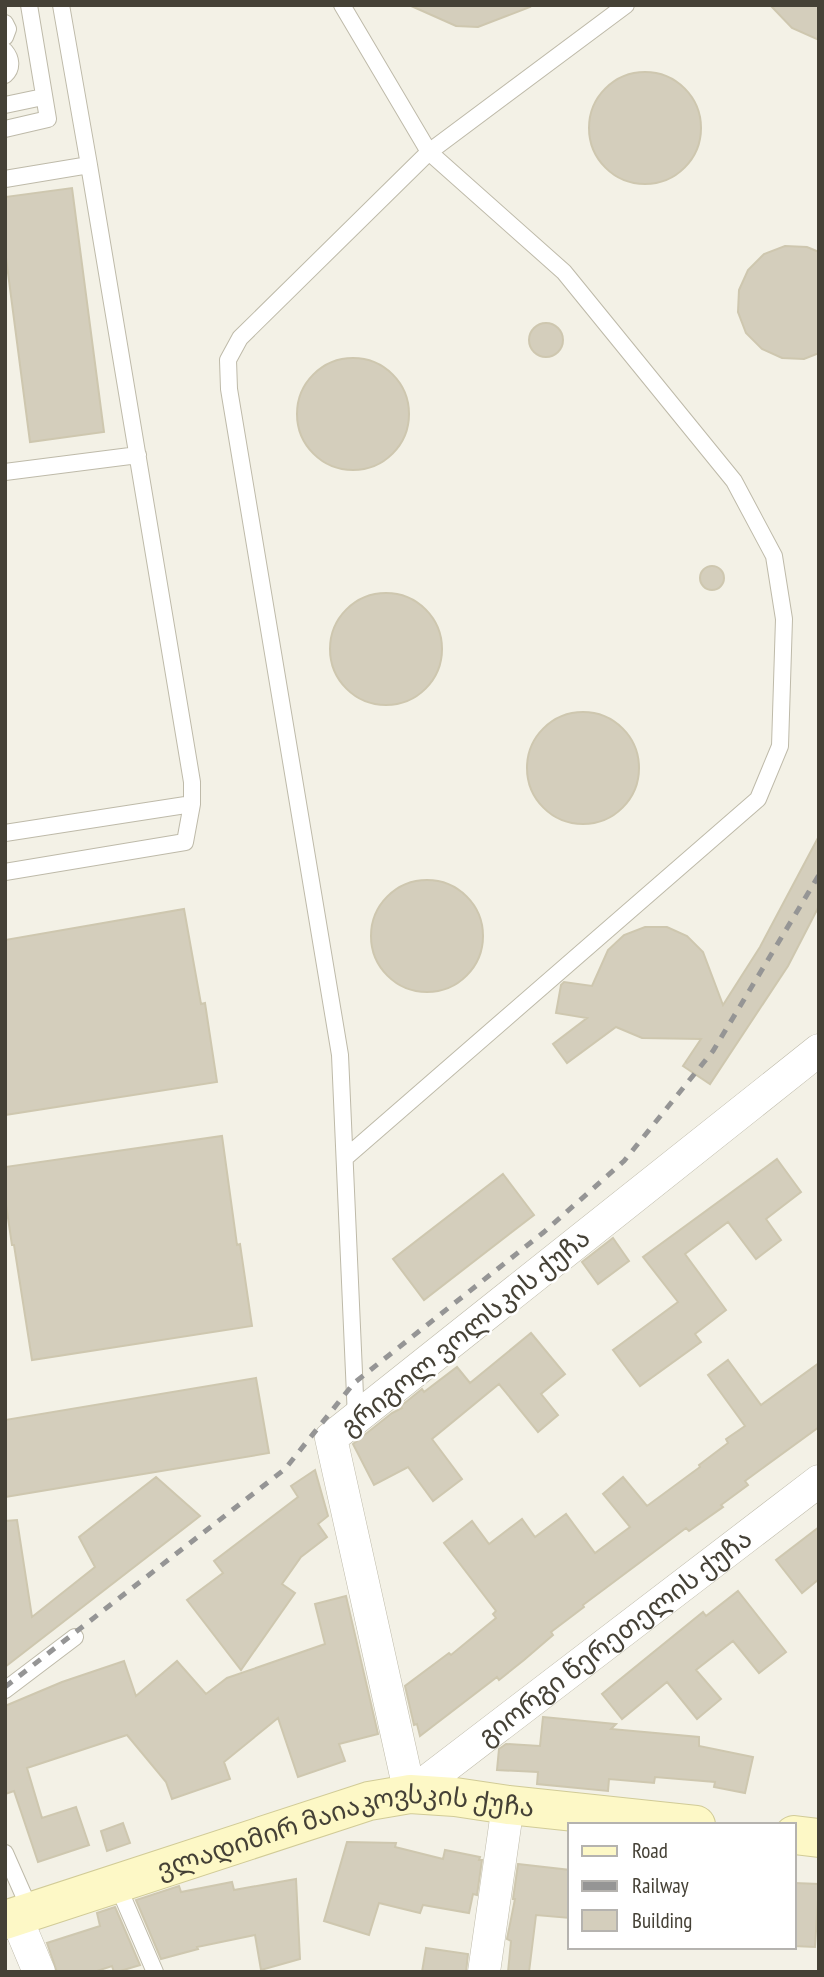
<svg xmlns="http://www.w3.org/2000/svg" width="824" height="1977" viewBox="0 0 824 1977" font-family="'PT Sans Narrow','Noto Sans Georgian',sans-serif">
<rect width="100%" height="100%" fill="#f3f1e6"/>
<path fill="#d4cebc" stroke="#cec7af" stroke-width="2" d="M 409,5 L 529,5 L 530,7 L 478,27 L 456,26 Z
M 770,5 L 819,5 L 819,40 L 792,28 Z
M589 128a56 56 0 1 1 112 0a56 56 0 1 1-112 0Z
M 72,188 L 104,432 L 30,442 L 5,250 L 5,197 Z
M 785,246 L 807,247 L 819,252 L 819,353 L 804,359 L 782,358 L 762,349 L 746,333 L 738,312 L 739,290 L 748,270 L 764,254 Z
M529 340a17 17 0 1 1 34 0a17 17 0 1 1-34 0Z
M297 414a56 56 0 1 1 112 0a56 56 0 1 1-112 0Z
M700 578a12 12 0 1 1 24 0a12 12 0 1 1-24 0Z
M330 649a56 56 0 1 1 112 0a56 56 0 1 1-112 0Z
M527 768a56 56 0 1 1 112 0a56 56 0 1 1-112 0Z
M 819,836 L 819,906 L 788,966 L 710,1084 L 683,1066 L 701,1039 L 642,1038 L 616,1027 L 567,1063 L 553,1044 L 587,1018 L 556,1013 L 561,985 L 564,982 L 592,986 L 608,950 L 624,935 L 645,927 L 667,927 L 687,936 L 703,952 L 723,1005 L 760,947 Z
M371 936a56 56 0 1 1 112 0a56 56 0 1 1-112 0Z
M 184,909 L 201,1004 L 205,1003 L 217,1082 L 5,1115 L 5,940 Z
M 222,1136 L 237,1245 L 240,1244 L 252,1326 L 32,1360 L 14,1245 L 12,1245 L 5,1198 L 5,1167 Z
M 777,1159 L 801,1192 L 766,1219 L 781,1240 L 756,1259 L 728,1222 L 685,1254 L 726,1310 L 695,1334 L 701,1342 L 640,1386 L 613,1350 L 678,1302 L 643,1257 Z
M 503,1174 L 534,1215 L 424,1300 L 393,1259 Z
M 613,1238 L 629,1261 L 598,1284 L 582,1262 Z
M 531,1333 L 565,1374 L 541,1394 L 558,1415 L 538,1432 L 499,1384 L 432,1439 L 462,1479 L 433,1501 L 408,1467 L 374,1485 L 353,1444 L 392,1413 L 402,1408 L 401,1406 L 422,1389 L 424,1392 L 457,1367 L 470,1383 Z
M 728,1360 L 761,1405 L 819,1363 L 819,1427 L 745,1481 L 748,1485 L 721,1505 L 723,1507 L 689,1531 L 686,1528 L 583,1605 L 584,1607 L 551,1632 L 553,1635 L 524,1660 L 499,1680 L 497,1677 L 420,1736 L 417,1724 L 414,1725 L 405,1686 L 449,1653 L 451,1655 L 496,1618 L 493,1614 L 496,1611 L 444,1543 L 472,1521 L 489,1544 L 522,1519 L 535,1537 L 566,1514 L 595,1553 L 630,1527 L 603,1494 L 623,1477 L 647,1506 L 700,1467 L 699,1465 L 728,1443 L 726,1439 L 745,1426 L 708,1375 Z
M 256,1378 L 269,1453 L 5,1497 L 5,1420 Z
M 315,1470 L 328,1516 L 318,1524 L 327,1537 L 301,1557 L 282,1584 L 295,1593 L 241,1670 L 187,1600 L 223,1573 L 214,1561 L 298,1497 L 291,1486 Z
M 156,1477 L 200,1516 L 5,1667 L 5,1521 L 17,1520 L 32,1617 L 95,1567 L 79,1537 Z
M 819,1527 L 819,1579 L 802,1593 L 776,1560 Z
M 738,1591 L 786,1652 L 759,1673 L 733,1641 L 696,1670 L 721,1699 L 697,1719 L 667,1682 L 622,1719 L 602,1694 L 703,1612 L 706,1616 Z
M 346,1596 L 378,1734 L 339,1744 L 345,1761 L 298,1777 L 278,1718 L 224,1762 L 230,1779 L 172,1799 L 166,1782 L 127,1735 L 27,1768 L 42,1818 L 76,1807 L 89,1845 L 38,1862 L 14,1791 L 5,1794 L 5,1706 L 62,1682 L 124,1661 L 136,1696 L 177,1661 L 206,1694 L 227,1678 L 325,1644 L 315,1604 Z
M 543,1717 L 616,1724 L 611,1729 L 699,1737 L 699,1746 L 753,1757 L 745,1793 L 714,1787 L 715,1782 L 655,1777 L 654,1783 L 609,1779 L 608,1791 L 537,1784 L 538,1772 L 497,1770 L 499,1749 L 506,1744 L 540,1746 Z
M 123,1823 L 130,1843 L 107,1851 L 101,1831 Z
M 347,1842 L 396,1843 L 395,1847 L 443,1859 L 445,1850 L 480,1857 L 479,1860 L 482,1860 L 477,1895 L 473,1894 L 469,1913 L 423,1905 L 420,1913 L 379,1903 L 369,1935 L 324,1921 Z
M 518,1864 L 570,1870 L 570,1918 L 536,1915 L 529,1972 L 508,1972 L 511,1941 L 507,1939 L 515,1899 L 513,1899 Z
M 296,1879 L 300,1959 L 261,1970 L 255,1935 L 197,1947 L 198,1949 L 161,1959 L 136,1900 L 179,1886 L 181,1892 L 232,1882 L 234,1890 Z
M 794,1883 L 819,1884 L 815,1947 L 794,1946 Z
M 115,1907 L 140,1965 L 117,1972 L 114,1972 L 112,1966 L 94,1972 L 57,1972 L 47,1943 L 100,1926 L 97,1913 Z
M 426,1948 L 468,1954 L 466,1972 L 422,1972 Z"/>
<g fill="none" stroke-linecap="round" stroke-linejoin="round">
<g stroke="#bebaa9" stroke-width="18">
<path id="lane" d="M 61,5 L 89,165
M 342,5 L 429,152 L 564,272 L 734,481 L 774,556 L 784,619 L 780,746 L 758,799 L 345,1158
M 5,23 L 8,29 L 5,37
M 5,51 C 11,58 13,68 5,75
M 5,105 L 43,97
M 5,129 L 48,119 L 29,5
M 5,179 L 89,165 L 192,782 L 192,804 L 185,842 L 5,872
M 5,472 L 138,455
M 5,833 L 192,804
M 356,1418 L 340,1055 L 229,389 L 228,360 L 240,338 L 429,152 L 626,5
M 5,1690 L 75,1637
M 5,1853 L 31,1912
M 117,1884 L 155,1972"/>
</g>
<g stroke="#bebaa9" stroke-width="33">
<g id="street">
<path id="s1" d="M 819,1050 L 331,1438 L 410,1794 L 819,1481"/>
<path d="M 16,1917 L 39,1972"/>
<path d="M 484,1972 L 508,1805"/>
</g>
</g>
<g stroke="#d1cb97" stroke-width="40">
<g id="secondary">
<path d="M 794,1835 L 819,1838"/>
<path id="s2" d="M 5,1920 L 369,1801 L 410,1794 L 455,1797 L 508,1805 L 696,1825"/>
</g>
</g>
<use href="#lane" stroke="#fff" stroke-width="16"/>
<use href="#street" stroke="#fff" stroke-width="32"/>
<use href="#secondary" stroke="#fdf8c6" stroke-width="38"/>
<path stroke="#959595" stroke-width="5" stroke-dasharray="9 9" stroke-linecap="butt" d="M 5,1687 L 285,1469 L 354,1383 L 544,1232 L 624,1161 L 713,1051 L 819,875"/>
</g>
<g text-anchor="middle" stroke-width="5" stroke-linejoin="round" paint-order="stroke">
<g font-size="26" fill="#454136" stroke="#fff">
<text transform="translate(465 1332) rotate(-39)" y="9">გრიგოლ ვოლსკის ქუჩა</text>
<text dy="9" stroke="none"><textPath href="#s1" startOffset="1246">გიორგი წერეთელის ქუჩა</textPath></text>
<text dy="9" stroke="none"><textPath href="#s2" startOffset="355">ვლადიმირ მაიაკოვსკის ქუჩა</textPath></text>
</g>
</g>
<rect width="824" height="1977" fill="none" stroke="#454136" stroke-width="14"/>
<rect x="568" y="1823" width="228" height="126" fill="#ffffff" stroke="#b5b3af" stroke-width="2"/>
<rect x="582" y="1846" width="35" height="10" fill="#fdf8c6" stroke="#b5b3af" stroke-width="2"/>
<text x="632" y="1858" font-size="21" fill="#454136">Road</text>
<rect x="582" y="1881" width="35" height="10" fill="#959595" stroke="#b5b3af" stroke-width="2"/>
<text x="632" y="1893" font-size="21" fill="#454136">Railway</text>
<rect x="582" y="1910" width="35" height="21" fill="#d4cebc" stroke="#b5b3af" stroke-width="2"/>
<text x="632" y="1928" font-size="21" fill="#454136">Building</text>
</svg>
